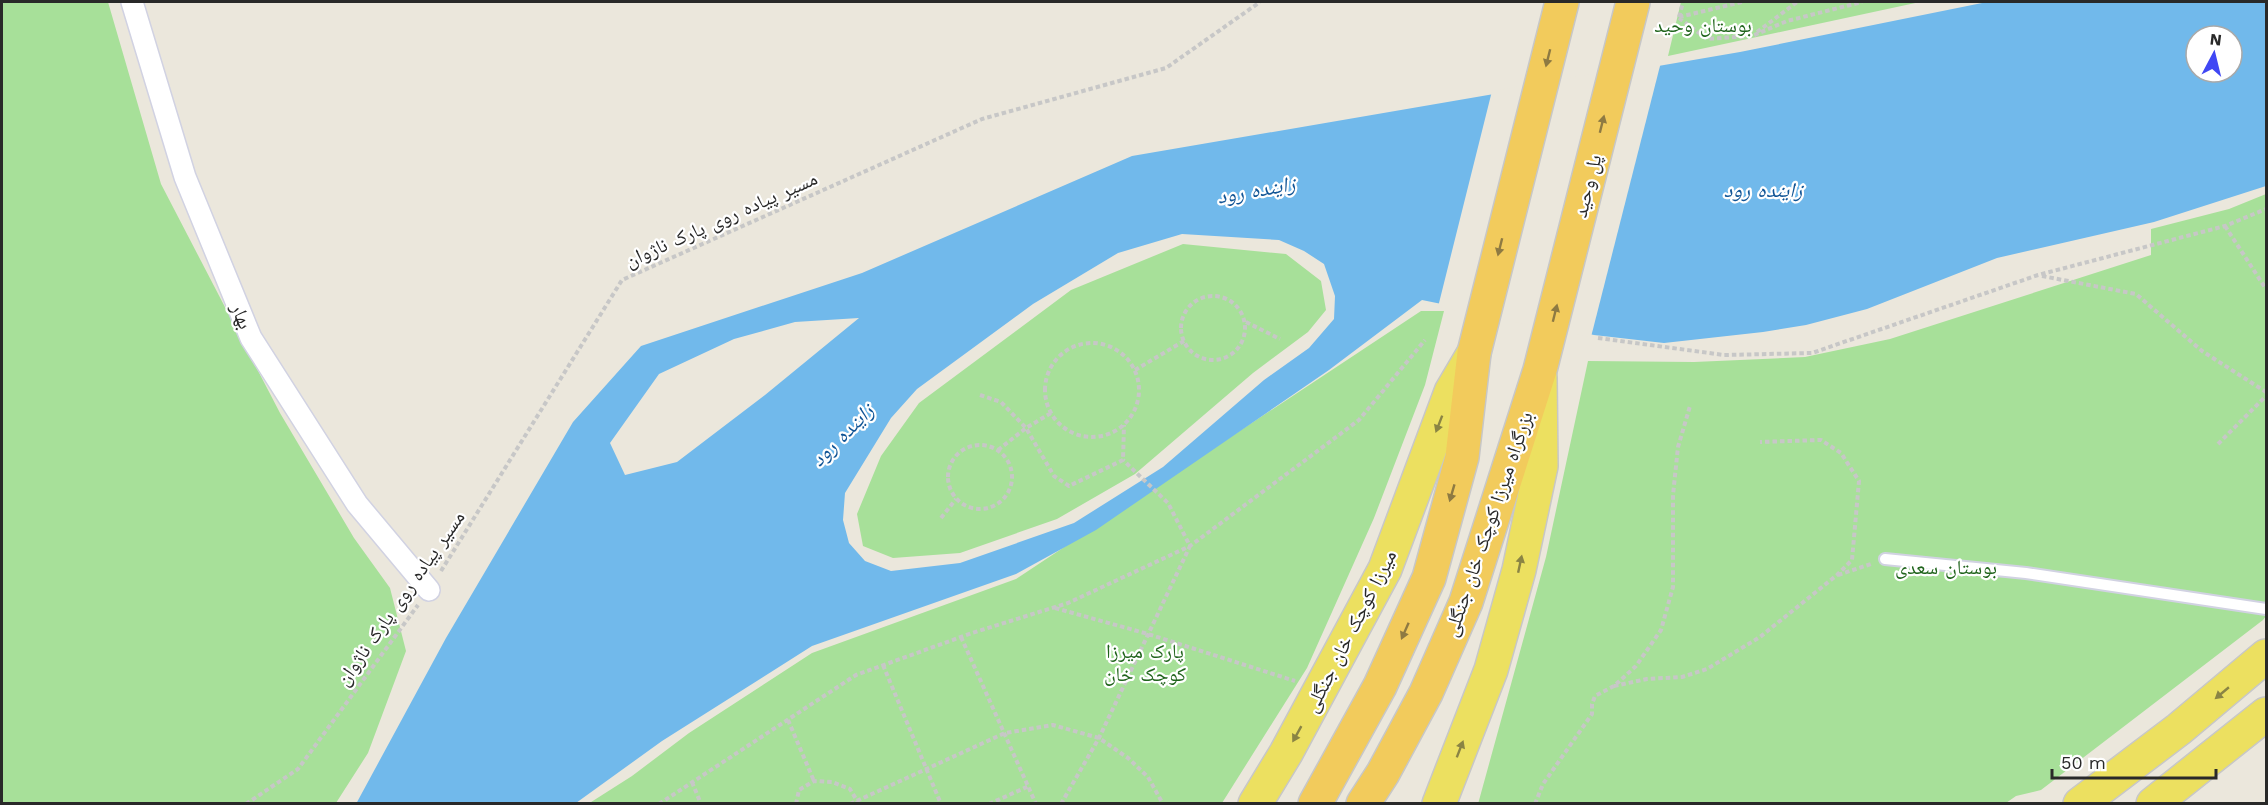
<svg xmlns="http://www.w3.org/2000/svg" width="2268" height="805" viewBox="0 0 2268 805" font-family="'Work Sans','Noto Naskh Arabic',sans-serif">
<rect width="100%" height="100%" fill="#ebe7dc"/>
<path fill="#a7e099" d="M 2,2 L 108,2 L 161,184 L 280,413 L 354,538 L 390,588 L 406,651 L 368,753 L 336,803 L 2,804 Z
M 1681,2 L 1920,2 L 1668,56 Z
M 2266,194 L 2266,616 L 2263,620 L 2041,790 L 2016,796 L 2006,803 L 1478,804 L 1546,557 L 1588,361 L 1694,362 L 1805,357 L 1890,339 L 2151,255 L 2151,229 L 2229,209 Z
M 1183,244 L 1286,254 L 1321,281 L 1326,310 L 1308,332 L 1253,373 L 1135,474 L 1057,519 L 960,553 L 893,558 L 863,546 L 857,514 L 881,456 L 919,403 L 1071,290 Z
M 1421,311 L 1444,311 L 1425,385 L 1374,518 L 1307,668 L 1222,803 L 588,804 L 632,776 L 689,733 L 812,653 L 1016,579 Z"/>
<path fill="#71b9eb" fill-rule="evenodd" d="M 1987,2 L 2266,2 L 2266,186 L 2154,222 L 1997,258 L 1867,309 L 1806,325 L 1763,332 L 1664,343 L 1594,335 L 1422,300 L 1329,370 L 1096,530 L 1016,574 L 812,646 L 662,741 L 576,803 L 356,804 L 446,638 L 573,422 L 641,346 L 862,273 L 1132,156 L 1740,52 ZM 2196,36 L 2232,36 L 2232,72 L 2196,72 ZM 1182,234 L 1279,240 L 1304,251 L 1324,264 L 1335,296 L 1334,319 L 1309,348 L 1264,380 L 1163,467 L 1074,523 L 960,563 L 891,571 L 865,561 L 849,543 L 843,520 L 845,493 L 891,418 L 917,389 L 1033,304 L 1118,253 ZM 859,318 L 765,395 L 677,462 L 625,475 L 610,443 L 659,374 L 734,339 L 795,322 Z"/>
<path fill="#ebe7dc" d="M 1661,62 L 1591,337 L 1438,307 L 1492,91 Z"/>
<g fill="none" stroke-linecap="round" stroke-linejoin="round">
<g stroke="#d1d2e2" stroke-width="14">
<path id="service" d="M 1885,559 L 2026,573 L 2266,609"/>
</g>
<g stroke="#d1d2e2" stroke-width="24">
<path id="minor" d="M 132,2 L 185,177 L 251,338 L 357,504 L 429,590"/>
</g>
<g stroke="#c7c7c7" stroke-width="36">
<path id="primary" d="M 1255,804 L 1286,753 L 1385,569 L 1451,392 L 1474,353
M 1439,804 L 1491,670 L 1519,570 L 1541,466 L 1540,377
M 2080,804 L 2179,729 L 2266,656
M 2153,804 L 2266,714"/>
</g>
<g stroke="#c7c7c7" stroke-width="36">
<path id="trunk" d="M 1315,804 L 1380,686 L 1429,578 L 1462,457 L 1474,353 L 1562,2
M 1363,804 L 1383,773 L 1426,693 L 1466,602 L 1540,370 L 1633,2"/>
</g>
<path stroke="#c7c7c7" stroke-width="4" stroke-dasharray="4.5 3" stroke-linecap="butt" d="M 1679,17 L 1742,2
M 1679,17 L 1683,2
M 1679,18 L 1707,39 L 1752,36 L 1787,21 L 1862,2
M 1757,32 L 1797,2
M 2225,226 L 2266,289
M 2042,276 L 2136,294 L 2202,351 L 2266,392
M1181 328a32 32 0 1 1 64 0a32 32 0 1 1-64 0Z
M 1246,322 L 1280,339
M 1598,338 L 1724,355 L 1812,353 L 2038,275 L 2225,226 L 2266,209
M1045 390a47 47 0 1 1 94 0a47 47 0 1 1-94 0Z
M 1135,370 L 1184,341
M 980,395 L 1001,402 L 1026,428 L 1054,476 L 1069,486 L 1123,460 L 1124,425
M 2218,444 L 2266,396
M948 477a32 32 0 1 1 64 0a32 32 0 1 1-64 0Z
M 998,450 L 1026,428 L 1051,413
M 941,518 L 956,499
M 441,571 L 622,280 L 982,119 L 1166,68 L 1260,2
M 1838,575 L 1871,564
M 1055,608 L 1148,634 L 1295,681
M 961,637 L 1036,804
M 883,665 L 941,804
M 1614,686 L 1647,679 L 1682,677 L 1707,669 L 1760,637 L 1837,575 L 1852,560 L 1859,481 L 1841,453 L 1821,440 L 1760,442
M 788,720 L 814,781
M 692,782 L 701,804
M 246,804 L 298,769 L 418,605
M 659,804 L 856,675 L 972,633 L 1068,603 L 1190,546 L 1359,420 L 1425,340
M 796,804 L 799,790 L 814,781 L 832,782 L 850,789 L 859,804
M 850,804 L 1005,733 L 1053,725 L 1099,738 L 1128,758 L 1148,777 L 1163,804
M 989,804 L 1029,786
M 1061,804 L 1099,738 L 1190,546 L 1168,503 L 1123,460
M 1535,804 L 1543,784 L 1592,714 L 1592,704 L 1595,696 L 1614,686 L 1636,666 L 1661,630 L 1673,587 L 1673,495 L 1678,447 L 1690,406"/>
<use href="#service" stroke="#fff" stroke-width="10"/>
<use href="#minor" stroke="#fff" stroke-width="21"/>
<use href="#primary" stroke="#ece060" stroke-width="33"/>
<use href="#trunk" stroke="#f2cb5c" stroke-width="33"/>
</g>
<defs><path id="oneway-solid" d="M-6-.8H1V-3.2L6.5 0L1 3.2V.8H-6Z" transform="scale(1.5)"/></defs>
<g fill="#8e7a42">
<use href="#oneway-solid" transform="translate(1548 58) rotate(104)"/>
<use href="#oneway-solid" transform="translate(1602 124) rotate(-76)"/>
<use href="#oneway-solid" transform="translate(1500 247) rotate(104)"/>
<use href="#oneway-solid" transform="translate(1555 313) rotate(-76)"/>
<use href="#oneway-solid" transform="translate(1452 493) rotate(106)"/>
<use href="#oneway-solid" transform="translate(1405 631) rotate(114)"/>
</g>
<g fill="#8a8444">
<use href="#oneway-solid" transform="translate(1439 424) rotate(111)"/>
<use href="#oneway-solid" transform="translate(1520 564) rotate(-78)"/>
<use href="#oneway-solid" transform="translate(2222 693) rotate(140)"/>
<use href="#oneway-solid" transform="translate(1297 734) rotate(119)"/>
<use href="#oneway-solid" transform="translate(1460 749) rotate(-69)"/>
</g>
<g text-anchor="middle" stroke-width="4.5" stroke-linejoin="round" paint-order="stroke">
<g font-size="20" fill="#20641c" stroke="#fff">
<text x="1703" y="32">بوستان وحید</text>
<text x="1946" y="574">بوستان سعدی</text>
<text x="1145" y="658">پارک میرزا<tspan x="1145" dy="23">کوچک خان</tspan></text>
</g>
<g font-size="20" fill="#292929" stroke="#fff">
<text transform="translate(1587 186) rotate(-76)" y="7">پل وحید</text>
<text transform="translate(721 219) rotate(-24)" y="7">مسیر پیاده روی پارک ناژوان</text>
<text transform="translate(242 316) rotate(68)" y="7">بهار</text>
<text transform="translate(1488 524) rotate(-71)" y="7">بزرگراه میرزا کوچک خان جنگلی</text>
<text transform="translate(400 598) rotate(-55)" y="7">مسیر پیاده روی پارک ناژوان</text>
<text transform="translate(1350 631) rotate(-63)" y="7">میرزا کوچک خان جنگلی</text>
</g>
<g font-size="21" font-style="italic" fill="#115596" stroke="#fff">
<text transform="translate(1256 190) rotate(-10)" y="7">زاینده رود</text>
<text x="1763" y="197">زاینده رود</text>
<text transform="translate(842 435) rotate(-45)" y="7">زاینده رود</text>
</g>
</g>
<rect width="2268" height="805" fill="none" stroke="#292929" stroke-width="6"/>
<g transform="translate(2214 54) rotate(7)"><circle r="28" fill="#ffffff" stroke="#a9a9a9" stroke-width="1.5"/>
<path d="M0-4.5L10 22L0 15L-10 22Z" fill="#4047f4"/>
<text y="-9" font-size="16" font-weight="bold" text-anchor="middle" fill="#292929">N</text>
</g>
<path d="M2052 769v9h164v-9" fill="none" stroke="#292929" stroke-width="3"/>
<text x="2061" y="769" font-size="18" fill="#292929" stroke="#ffffff" stroke-width="4.5" paint-order="stroke">50 m</text>
</svg>
